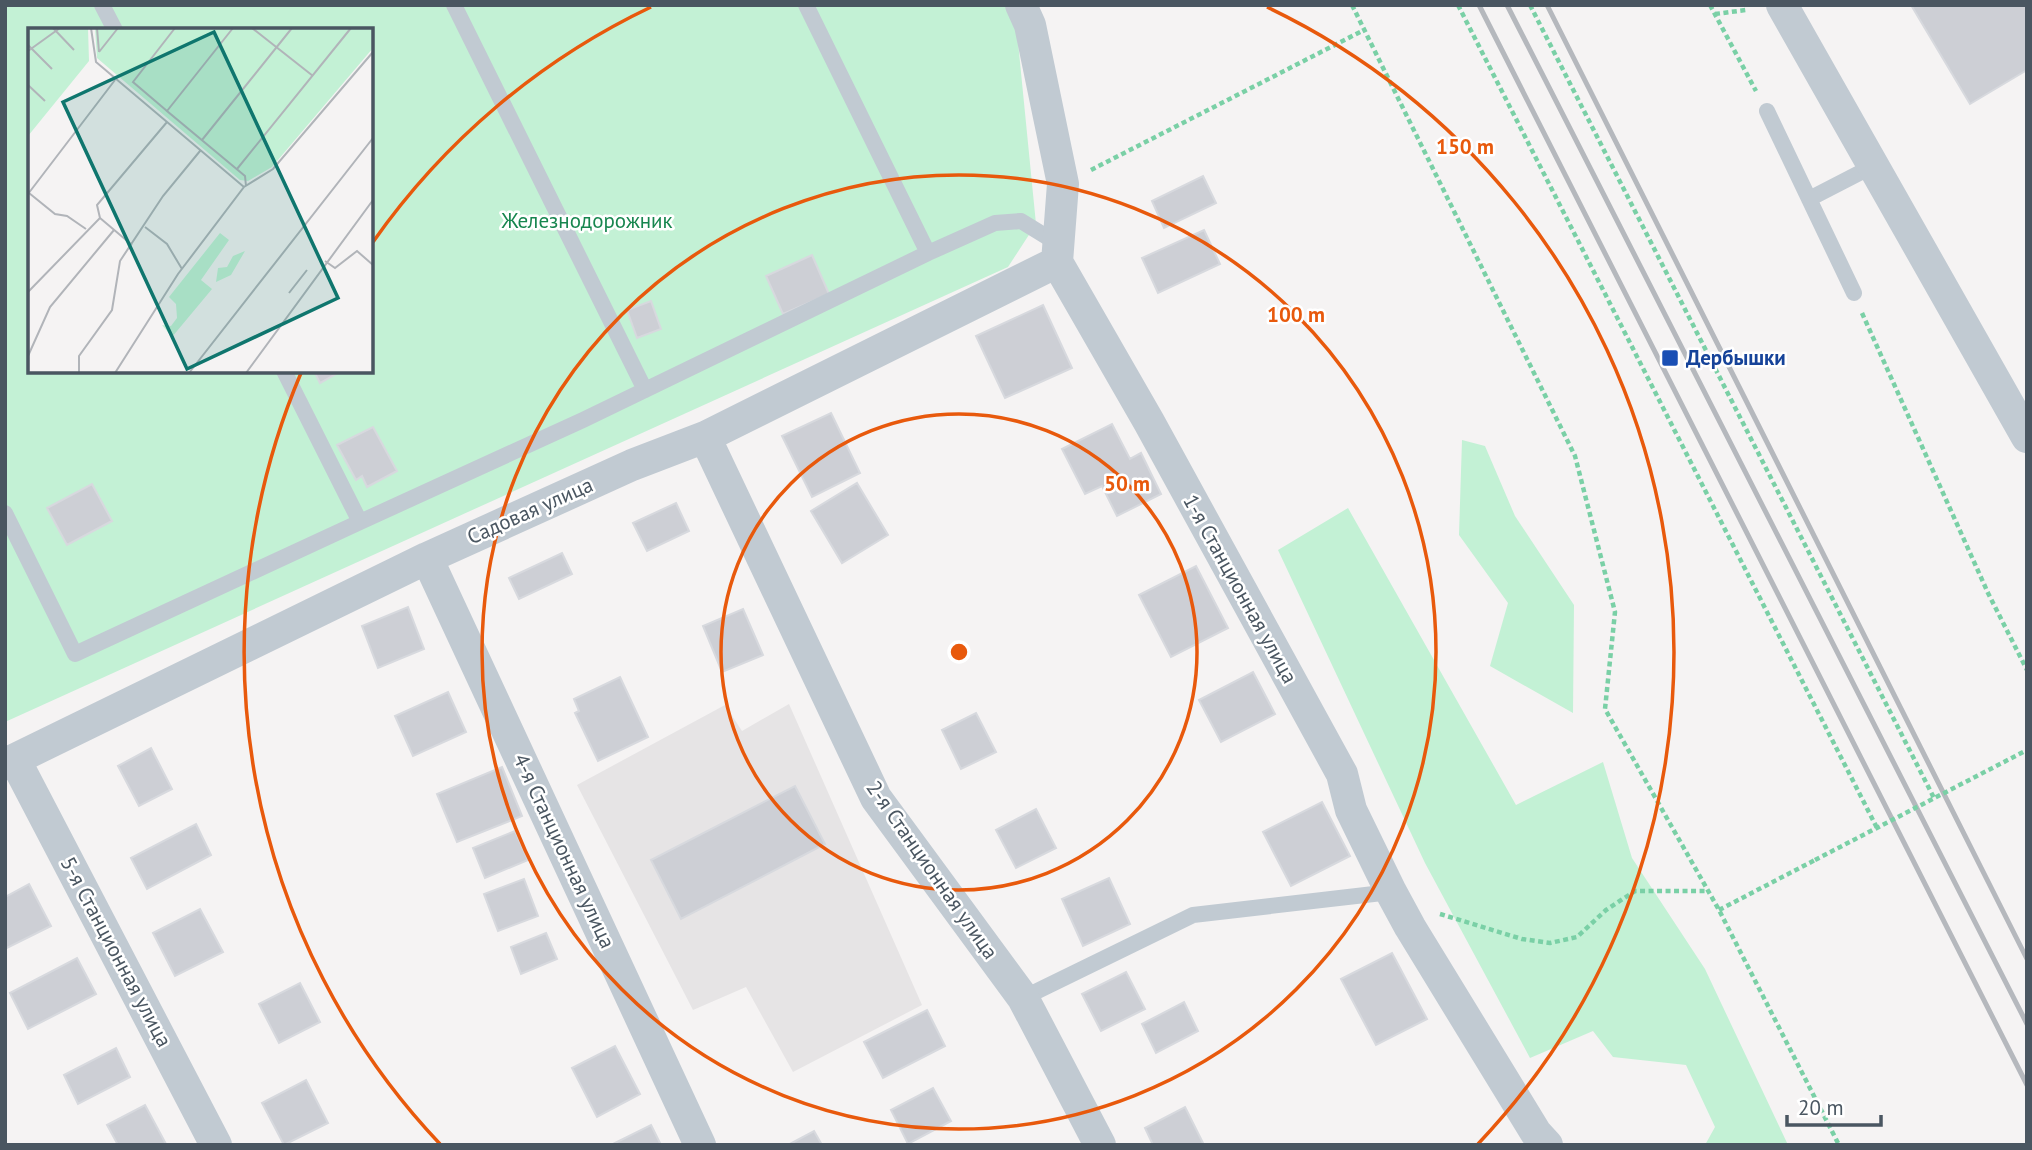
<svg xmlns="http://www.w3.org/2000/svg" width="2032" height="1150" viewBox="0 0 2032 1150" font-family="'PT Sans',sans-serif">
<rect width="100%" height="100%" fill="#f5f3f3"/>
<path fill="#e6e4e5" d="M 789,704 L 922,1005 L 793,1072 L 746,987 L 693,1010 L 577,785 L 725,705 L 742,731 Z"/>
<path fill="#c3f1d5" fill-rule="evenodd" d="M 5,5 L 1005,5 L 1017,32 L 1036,224 L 1008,267 L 5,722 ZM 30,30 L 371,30 L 371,371 L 30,371 Z
M 1462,440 L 1485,446 L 1515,516 L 1574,605 L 1573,713 L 1490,666 L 1508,603 L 1459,535 Z
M 1348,508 L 1516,805 L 1603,762 L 1632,858 L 1705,969 L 1788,1145 L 1705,1145 L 1715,1127 L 1686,1065 L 1613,1057 L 1593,1031 L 1530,1058 L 1425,863 L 1278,550 Z"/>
<path fill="#cdcfd5" stroke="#d7d9de" stroke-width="2" d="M 1911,5 L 2027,5 L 2027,70 L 1970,104 Z
M 1203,176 L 1216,203 L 1164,228 L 1152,201 Z
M 1204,230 L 1220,264 L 1158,293 L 1142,258 Z
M 812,255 L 829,294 L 783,314 L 766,276 Z
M 651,301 L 661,329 L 637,338 L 627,310 Z
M 1043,305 L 1072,368 L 1005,398 L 976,336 Z
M 314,371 L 341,371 L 320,383 Z
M 831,413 L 860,473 L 812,497 L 782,436 Z
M 1112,424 L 1130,459 L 1141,453 L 1161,494 L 1117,516 L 1102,486 L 1085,494 L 1062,449 Z
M 373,427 L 397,471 L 367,487 L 362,476 L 356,480 L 337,445 Z
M 857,483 L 888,535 L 842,563 L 811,511 Z
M 92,484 L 112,521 L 67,545 L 47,508 Z
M 676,503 L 689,531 L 647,551 L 633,523 Z
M 562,553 L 572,574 L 519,599 L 509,578 Z
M 1196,566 L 1228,628 L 1171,657 L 1139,595 Z
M 408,607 L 424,649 L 378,668 L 362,626 Z
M 743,609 L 763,655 L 722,672 L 703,626 Z
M 1253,672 L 1275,714 L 1221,742 L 1199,700 Z
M 620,677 L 648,737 L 598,761 L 575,713 L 579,711 L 574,699 Z
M 448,692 L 466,732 L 413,756 L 395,716 Z
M 976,713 L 996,752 L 961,769 L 942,730 Z
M 151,748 L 172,789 L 139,806 L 118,766 Z
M 502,767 L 522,816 L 457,842 L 437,794 Z
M 795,786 L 825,844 L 681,919 L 651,860 Z
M 1322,802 L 1350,856 L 1291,886 L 1263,832 Z
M 1036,809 L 1056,848 L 1016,868 L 996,830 Z
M 196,824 L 211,855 L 147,889 L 131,858 Z
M 515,831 L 528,860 L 485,878 L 473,848 Z
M 1109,878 L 1130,924 L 1083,946 L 1062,899 Z
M 524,879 L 538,916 L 498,931 L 484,894 Z
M 29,884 L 51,926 L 5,949 L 5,897 Z
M 200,909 L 223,952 L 175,976 L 153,933 Z
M 546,933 L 557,959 L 521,974 L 511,947 Z
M 1392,953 L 1427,1019 L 1376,1045 L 1341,979 Z
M 77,958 L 96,994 L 28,1029 L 10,993 Z
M 1126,972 L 1145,1009 L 1101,1031 L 1082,994 Z
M 300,983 L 320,1022 L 279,1043 L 259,1004 Z
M 1184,1002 L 1198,1031 L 1156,1053 L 1142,1024 Z
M 927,1010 L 945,1046 L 883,1078 L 864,1042 Z
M 615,1046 L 640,1094 L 597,1117 L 572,1068 Z
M 116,1048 L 130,1077 L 78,1104 L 64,1075 Z
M 306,1080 L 328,1123 L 284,1145 L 262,1103 Z
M 933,1088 L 951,1121 L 908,1144 L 891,1110 Z
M 145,1105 L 166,1144 L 118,1145 L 107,1125 Z
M 1185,1107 L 1204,1145 L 1153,1145 L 1145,1128 Z
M 651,1125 L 661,1145 L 611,1145 Z
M 814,1131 L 822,1145 L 788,1145 Z"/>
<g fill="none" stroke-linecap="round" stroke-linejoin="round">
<path stroke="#7ad0a6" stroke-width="4.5" stroke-dasharray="5 3.5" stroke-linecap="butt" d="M 1352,5 L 1575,456 L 1615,612 L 1605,709 L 1719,910 L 1839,1145
M 1458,5 L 1877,828
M 1530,5 L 1934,798
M 1710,5 L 1756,91
M 1715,14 L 1746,10
M 1091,170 L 1364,30
M 1862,313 L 1988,593 L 2027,670
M 1719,910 L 1815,860
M 1440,914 L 1522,939 L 1550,943 L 1577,937 L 1606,910 L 1635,891 L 1708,891"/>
<path stroke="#c1cad2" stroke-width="16" d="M 102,5 L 115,30
M 454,5 L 645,390
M 806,5 L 928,253
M 1767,111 L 1854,293
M 1809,199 L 1873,166
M 284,371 L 360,522 L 583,420 L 928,253 L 995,223 L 1021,221 L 1060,245
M 5,513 L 75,654 L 360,522
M 1023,998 L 1193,915 L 1391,892"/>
<path stroke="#c1cad2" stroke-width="32" d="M 1021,5 L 1030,25 L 1063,184 L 1057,262 L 1149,422 L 1342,774 L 1351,810 L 1391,892 L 1410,927 L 1536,1133 L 1547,1145
M 1782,5 L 2027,437
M 705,437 L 876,798 L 1023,998 L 1100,1145
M 427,558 L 700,1145
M 15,760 L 216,1145
M 5,764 L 427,558 L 632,465 L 705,437 L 1057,262"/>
<path stroke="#b5b8bd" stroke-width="5" d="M 1479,5 L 2027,1085
M 1507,5 L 2027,1024
M 1547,5 L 2027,959"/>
<path stroke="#7ad0a6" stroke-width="4.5" stroke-dasharray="5 3.5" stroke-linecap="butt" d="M 1815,860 L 2027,750"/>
</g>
<g fill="none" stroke="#e8590c" stroke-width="3.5">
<circle cx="959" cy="652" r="238"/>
<circle cx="959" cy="652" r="477"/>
<path d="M440 1144A715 715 0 0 1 301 373M373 242A715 715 0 0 1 651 7M1267 7A715 715 0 0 1 1478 1144"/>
</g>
<rect fill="#1a4fb4" stroke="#fff" stroke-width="2.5" x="1661" y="349" width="18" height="18" rx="3.5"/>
<g text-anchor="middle" stroke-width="5" stroke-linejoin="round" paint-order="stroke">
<g font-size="21" fill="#17864f" stroke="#fff">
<text x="587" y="228">Железнодорожник</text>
</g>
<g font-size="21" font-weight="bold" fill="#164399" stroke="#fff" text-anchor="start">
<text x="1686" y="365">Дербышки</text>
</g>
<g font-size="21" fill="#4a5661" stroke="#fff">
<text transform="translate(530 511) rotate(-24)" y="7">Садовая улица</text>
<text transform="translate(1240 589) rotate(61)" y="7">1-я Станционная улица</text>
<text transform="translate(564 851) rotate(65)" y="7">4-я Станционная улица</text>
<text transform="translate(932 870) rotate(55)" y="7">2-я Станционная улица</text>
<text transform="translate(116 952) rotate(62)" y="7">5-я Станционная улица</text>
</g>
</g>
<g transform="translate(28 28)">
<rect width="345" height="345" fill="#f5f3f3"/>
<path d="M 0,0 L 60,0 L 61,33 L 0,108 ZM 67,0 L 345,0 L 345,20 L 244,139 L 220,153 L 212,152 L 69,30 ZM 192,205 L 201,212 L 173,252 L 184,261 L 144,309 L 134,297 L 143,298 L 149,290 L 148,276 L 141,269 ZM 217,223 L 203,247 L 188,254 L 190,240 L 199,239 L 205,228 Z" fill="#c3f1d5"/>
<path fill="none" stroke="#b1b4b9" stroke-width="2" d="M 25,0 L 46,22M 63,0 L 68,34 L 216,159M 69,0 L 71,24M 205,0 L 139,83 L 217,148 L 218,158M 224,0 L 285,48M 0,17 L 24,41M 0,23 L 32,0M 71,24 L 90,0M 0,57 L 17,73M 139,83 L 105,54 L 147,0M 174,112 L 264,0M 209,141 L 323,0M 1,165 L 27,186 L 39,188 L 58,201M 0,166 L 87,52M 72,190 L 104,217M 117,199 L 139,216 L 154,241M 297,233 L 307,240 L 329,223 L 345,237M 0,264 L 72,190 L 69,177 L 139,94M 261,265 L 279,242M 0,328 L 22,279 L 86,202M 51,345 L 51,328 L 84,282 L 92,233 L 135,168 L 172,123M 87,345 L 150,246 L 216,159 L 245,141 L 345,24M 161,345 L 345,110M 218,345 L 345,172"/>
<path fill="#0f766e" fill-opacity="0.15" stroke="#0f766e" stroke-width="3.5" d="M 186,4 L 310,270 L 159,341 L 35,74 Z"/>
<rect width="345" height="345" fill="none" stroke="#4a5661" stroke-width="3.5"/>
</g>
<circle cx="959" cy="652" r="10" fill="#e8590c" stroke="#fff" stroke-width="3.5"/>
<g font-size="21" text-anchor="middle" font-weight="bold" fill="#e8590c" stroke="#fff" stroke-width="5" stroke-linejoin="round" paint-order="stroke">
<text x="1465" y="154">150 m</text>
<text x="1296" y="322">100 m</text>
<text x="1127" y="491">50 m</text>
</g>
<rect width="2032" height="1150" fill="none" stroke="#4a5661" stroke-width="14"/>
<path d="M1787 1115v10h94v-10" fill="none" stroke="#4a5661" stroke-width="3.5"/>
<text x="1798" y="1115" font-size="21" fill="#4a5661" stroke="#ffffff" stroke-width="5" paint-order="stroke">20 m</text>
</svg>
